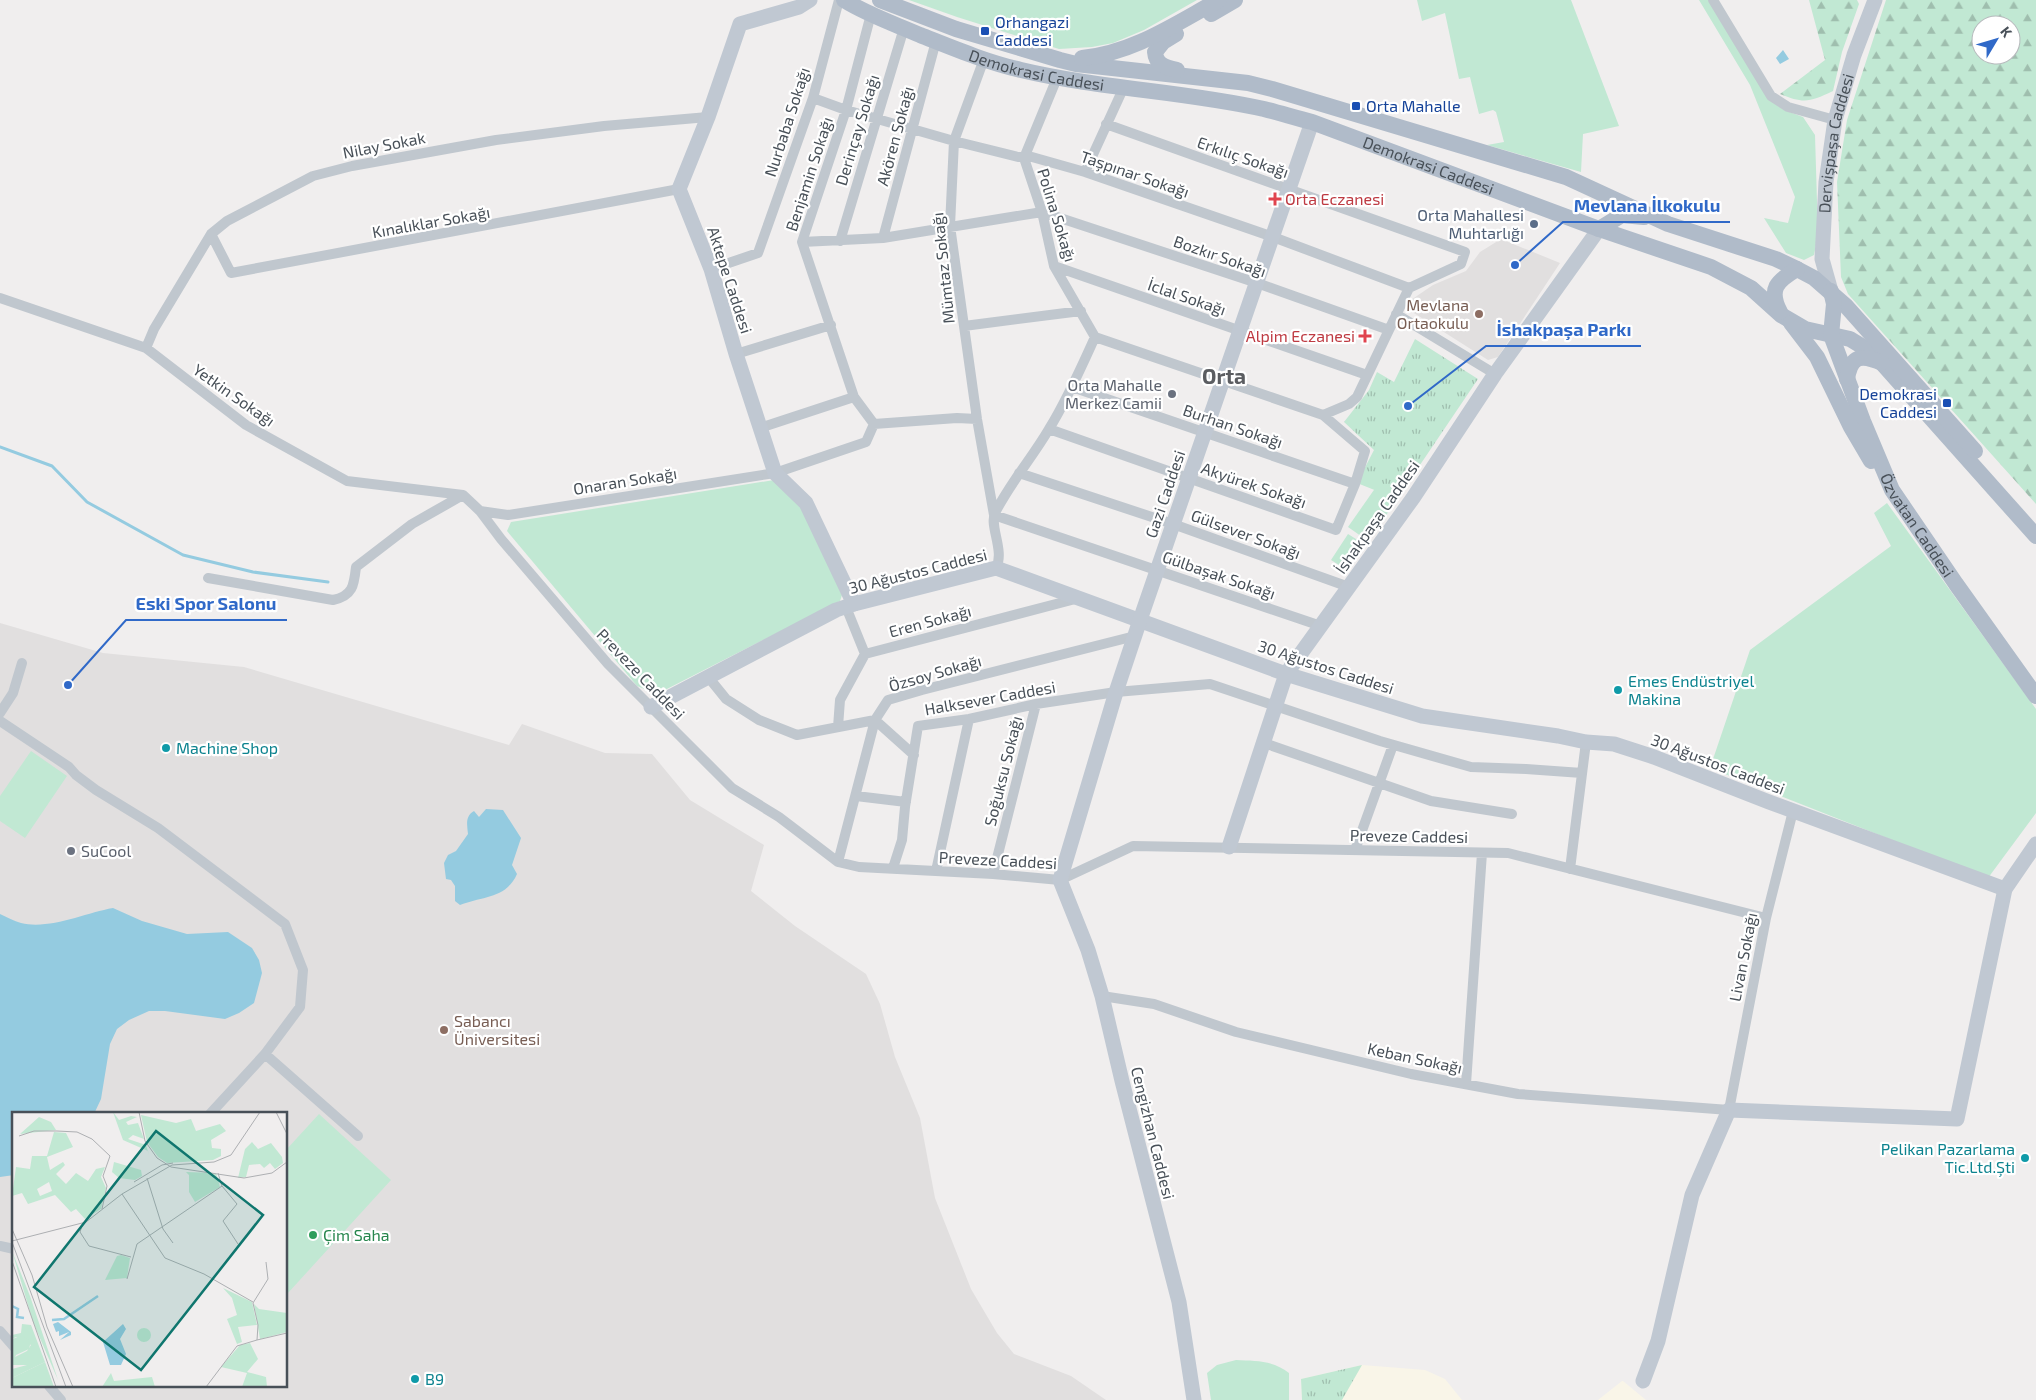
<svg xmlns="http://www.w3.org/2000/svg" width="2036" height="1400" viewBox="0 0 2036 1400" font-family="'Exo 2',sans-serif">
<defs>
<pattern id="forest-firs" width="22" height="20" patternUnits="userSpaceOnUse" patternTransform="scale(1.25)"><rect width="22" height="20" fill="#c1e8d3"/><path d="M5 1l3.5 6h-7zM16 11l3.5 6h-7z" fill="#9fbeae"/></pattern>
<pattern id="park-tufts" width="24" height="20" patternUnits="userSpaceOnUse" patternTransform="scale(1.25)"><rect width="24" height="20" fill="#c1e8d3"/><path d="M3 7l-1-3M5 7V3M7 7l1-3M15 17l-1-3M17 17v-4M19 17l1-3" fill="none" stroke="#9fbeae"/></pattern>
</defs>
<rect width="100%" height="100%" fill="#f0eeee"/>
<path fill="#f9f5e8" d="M 1362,1365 L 1425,1370 L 1445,1379 L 1462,1400 L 1302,1400 L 1301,1379 Z
M 1623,1381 L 1646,1400 L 1598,1400 L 1622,1381 Z"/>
<path fill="#e1dfdf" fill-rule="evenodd" d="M 1501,239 L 1560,263 L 1498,357 L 1488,360 L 1406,308 L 1408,302 L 1433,285 L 1466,271 L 1480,252 Z
M 0,623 L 103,653 L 244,667 L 509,745 L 522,724 L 605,753 L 652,754 L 690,800 L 764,845 L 751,891 L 795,926 L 866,974 L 880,1004 L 895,1057 L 920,1118 L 935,1198 L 971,1289 L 997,1333 L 1014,1354 L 1071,1376 L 1106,1400 L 0,1400 ZM 14,1114 L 286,1114 L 286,1386 L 14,1386 Z"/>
<path fill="#c1e8d3" d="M 909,0 L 1197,0 L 1144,30 L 1113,43 L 1092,47 L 1059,49 L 957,17 Z
M 1417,0 L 1571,0 L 1619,126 L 1583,134 L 1581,172 L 1487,145 L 1504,142 L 1496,112 L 1493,110 L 1479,114 L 1470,77 L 1459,79 L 1445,13 L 1422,21 Z
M 1699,0 L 1709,0 L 1770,100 L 1784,110 L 1803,117 L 1815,135 L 1818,235 L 1814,255 L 1804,260 L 1786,253 L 1764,218 L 1788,223 L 1795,197 L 1750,85 Z
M 774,480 L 803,505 L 842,595 L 840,601 L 657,694 L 637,686 L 507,531 L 511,522 Z
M 1376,487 L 1396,501 L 1368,541 L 1348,527 Z
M 1887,503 L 2036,709 L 2036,813 L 1988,878 L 1710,768 L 1750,650 L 1891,546 L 1874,513 Z
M 1348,534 L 1364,544 L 1347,570 L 1331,560 Z
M 31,751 L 67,776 L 25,838 L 0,821 L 0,796 Z
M 319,1114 L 391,1180 L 288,1293 L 286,1291 L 286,1150 Z
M 1236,1360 C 1255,1361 1273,1360 1289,1373 L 1289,1400 L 1211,1400 L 1207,1373 L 1217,1365 Z"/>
<path fill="url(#forest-firs)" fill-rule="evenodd" d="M 1809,0 L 1857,0 L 1859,4 L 1842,52 L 1833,91 C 1810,102 1804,104 1780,94 L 1825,60 Z
M 1886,0 L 2036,0 L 2036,504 L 1848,294 L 1841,277 L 1837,182 L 1847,120 ZM 1981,25 L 2011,25 L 2011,55 L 1981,55 Z"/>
<path fill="url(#park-tufts)" d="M 1415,339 L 1478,379 L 1397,499 L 1357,483 L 1374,450 L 1344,422 L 1369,390 L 1377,372 L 1394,382 Z
M 1362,1365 L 1342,1400 L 1302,1400 L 1301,1379 Z"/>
<path fill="#94cbe0" d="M 1783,50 L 1789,59 L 1780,64 L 1776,58 Z
M 486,809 L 503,810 L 521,838 L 512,865 L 517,874 C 506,899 482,896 460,905 L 455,901 L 455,886 L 451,880 L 446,879 L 444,863 L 448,855 L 456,851 L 468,834 C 467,825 465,816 474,811 L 479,817 Z
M 113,908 L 142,921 L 187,934 L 228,932 L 252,948 L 259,960 L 262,973 L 254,1003 L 239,1013 L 225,1019 L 165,1011 L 149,1011 L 129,1020 L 117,1029 L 110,1044 L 101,1099 L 94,1114 L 14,1114 L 14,1175 L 0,1177 L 0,914 C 7,917 14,921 21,923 C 49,930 85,913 113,908 Z"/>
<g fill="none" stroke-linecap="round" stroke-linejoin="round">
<path stroke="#94cbe0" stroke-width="3" d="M 0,447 L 52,466 L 87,502 L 183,555 L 253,572 L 328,582"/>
<path stroke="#c0c7ce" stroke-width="10" d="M 1713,0 L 1771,96 L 1788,107 L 1835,120
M 984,59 L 954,141 L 950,226 L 977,419 L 994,515 L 1321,626
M 813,98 L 846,110 L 954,141 L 1018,157 L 1032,157 L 1085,172 L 1273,237 L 1409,288
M 1106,124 L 1465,252 L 1461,264 L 1409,288 L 1357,397 L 1349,404 L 1323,415
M 1085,172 L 1123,89
M 211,234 L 231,273 L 679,189
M 883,238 L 936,41
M 840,241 L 904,28
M 802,242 L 883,238 L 1042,212 L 1257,283 L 1389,330
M 1054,266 L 1367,375
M 711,269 L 758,253 L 813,98 L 839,0
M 0,298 L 146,348 L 246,425 L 347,481 L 463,495 L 480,511 L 501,539 L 608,664 L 732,788 L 779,817 L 838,862 L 859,867 L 993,874 L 1060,880 L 1133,846 L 1508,853 L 1766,918
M 1396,314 L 1495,374
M 964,326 L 1081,311
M 146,348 L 154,329 L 211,234 L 227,221 L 313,176 L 352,166 L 496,140 L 604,126 L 708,117
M 736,354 L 831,325
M 1072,387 L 1355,484
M 854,397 L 802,242 L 846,110 L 871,14
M 760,428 L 854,397 L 874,424 L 957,418 L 977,419
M 1049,429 L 1336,530 L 1355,484 L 1365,451 L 1323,415 L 1095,337
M 1019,473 L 1173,524 L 1349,587
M 480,511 L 508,515 L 775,473 L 866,442 L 874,424
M 996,568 C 1005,551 989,526 995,513 C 1010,483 1032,458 1049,429 C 1067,400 1081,368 1095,337 L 1054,266 L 1042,212 L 1024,158 L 1057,78
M 208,578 L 333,600 C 353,596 354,585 356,567 L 412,524 L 463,495
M 846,607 L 865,654
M 709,678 L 726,699 L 759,720 L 797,735 L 875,720 L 888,700 L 922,690 L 1135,636
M 0,713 L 13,693 L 22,663
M 0,721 L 69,767 L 76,775 L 96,790 L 158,828 L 285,924 L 303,970 L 300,1007 L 265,1054 L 210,1114
M 838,727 L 840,700 L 865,654 L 1079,598
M 1264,743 L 1431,801 L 1512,814
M 856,796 L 906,802
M 1355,850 L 1393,745
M 838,862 L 875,720 L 914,755
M 893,868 L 902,840 L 905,807 L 918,726 L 969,719 L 1036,704 L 1116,692 L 1210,684 L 1380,741 L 1471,767 L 1526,769 L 1582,773
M 1570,869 L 1586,742
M 936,871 L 969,719
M 993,874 L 1036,704
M 1102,996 L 1154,1004 L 1236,1032 L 1411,1074 L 1518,1094 L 1729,1110 L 1766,918 L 1793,811
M 265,1054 L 358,1136
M 1466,1084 L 1482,853
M 0,1246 L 14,1249
M 0,1331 L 14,1347
M 49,1386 L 61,1400"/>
<g stroke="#c0c8d2" stroke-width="15">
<path d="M 810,0 L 799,7 L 740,24 L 708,117 L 679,189 L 711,269 L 736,354 L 775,473 L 806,503 L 854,604"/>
<path id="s1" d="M 1831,291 L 1822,259 L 1826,182 L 1835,120 L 1854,55 L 1875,0"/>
<path d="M 651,707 L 836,610 L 854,604 L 996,568 L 1286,674 L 1422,716 L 1558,736 L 1586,742 L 1614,744 L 1654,757 L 1769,802 L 2005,889"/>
<path d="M 1229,847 L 1286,674 L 1413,498 L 1495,374 L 1599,229"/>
<path d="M 1643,1381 L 1658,1341 L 1692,1195 L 1729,1110 L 1957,1119 L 2005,889 L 2036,844"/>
<path d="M 1194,1400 L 1179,1302 L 1122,1081 L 1102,996 L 1088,950 L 1060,880 L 1116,692 L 1140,620 L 1312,122"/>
</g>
<g stroke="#b0bbc9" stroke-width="16">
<path id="s2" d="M 844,0 C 868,15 895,24 920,35 C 953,48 986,62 1021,70 C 1101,89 1184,91 1264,109 C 1280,113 1296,118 1312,122 L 1599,229 L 1711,267 L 1751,288 L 1781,315 L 1805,329 L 1850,339 L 1873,353 L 2036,536"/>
<path d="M 880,0 L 956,29 L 1060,60 L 1076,64 L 1248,83 L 1272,89 L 1566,177 L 1668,224 L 1776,259 L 1797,269 L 1814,278 L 1846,306 L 1975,451"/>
<path d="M 1211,14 L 1235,0"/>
<path d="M 1176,34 L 1163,42 L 1155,52 C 1156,65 1165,67 1177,70"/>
<path d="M 1082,58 C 1133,53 1175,24 1219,0"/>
<path d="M 1599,229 L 1622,215 L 1644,217"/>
<path id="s3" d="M 1831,291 L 1834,304 L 1831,335 L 1863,421 L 1892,490 L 1956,584 L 2036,696"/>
<path d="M 1780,312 C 1768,289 1777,281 1797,269"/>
<path d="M 1791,323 L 1817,357 L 1851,427 L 1871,461"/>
<path d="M 1847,379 C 1851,355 1861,354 1882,363"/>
</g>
</g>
<g fill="#1a4fb4" stroke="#fff" stroke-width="2">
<rect x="980" y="26" width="10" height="10" rx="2.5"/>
<rect x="1351" y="101" width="10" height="10" rx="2.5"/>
<rect x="1942" y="398" width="10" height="10" rx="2.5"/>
</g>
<g fill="#e0444e" stroke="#fff" stroke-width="2">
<path d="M1272.5 191.5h5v5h5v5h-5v5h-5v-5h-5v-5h5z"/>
<path d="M1362.5 328.5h5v5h5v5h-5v5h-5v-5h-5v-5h5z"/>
</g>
<circle fill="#5c6f8a" stroke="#fff" stroke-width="2" cx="1534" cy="224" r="5"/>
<g fill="#8d6e63" stroke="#fff" stroke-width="2">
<circle cx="1479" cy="314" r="5"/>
<circle cx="444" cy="1030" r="5"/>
</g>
<g fill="#6b7280" stroke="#fff" stroke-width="2">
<circle cx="1172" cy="394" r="5"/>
<circle cx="71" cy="851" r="5"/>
</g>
<g fill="#0f9aa8" stroke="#fff" stroke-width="2">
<circle cx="1618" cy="690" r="5"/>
<circle cx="166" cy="748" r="5"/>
<circle cx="2025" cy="1158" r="5"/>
<circle cx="415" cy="1379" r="5"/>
</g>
<circle fill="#2e9e5b" stroke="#fff" stroke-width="2" cx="313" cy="1235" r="5"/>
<g text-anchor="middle" stroke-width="4.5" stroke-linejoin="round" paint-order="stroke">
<g font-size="16" fill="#164399" stroke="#fff" text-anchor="start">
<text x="995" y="28">Orhangazi<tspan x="995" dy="18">Caddesi</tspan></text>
<text x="1366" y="112">Orta Mahalle</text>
<text x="1937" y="400" text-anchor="end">Demokrasi<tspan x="1937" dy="18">Caddesi</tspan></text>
</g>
<g font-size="16" fill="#485058" stroke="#fff">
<text dy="6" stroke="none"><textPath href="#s2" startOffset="206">Demokrasi Caddesi</textPath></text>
<text transform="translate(787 122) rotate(-72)" y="6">Nurbaba Sokağı</text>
<text transform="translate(857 130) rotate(-73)" y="6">Derinçay Sokağı</text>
<text transform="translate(895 136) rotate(-75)" y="6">Akören Sokağı</text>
<text dy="6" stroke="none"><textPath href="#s1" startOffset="150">Dervişpaşa Caddesi</textPath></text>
<text transform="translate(384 145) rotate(-11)" y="6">Nilay Sokak</text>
<text transform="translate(1243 157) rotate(19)" y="6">Erkılıç Sokağı</text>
<text dy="6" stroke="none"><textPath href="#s2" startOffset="611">Demokrasi Caddesi</textPath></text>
<text transform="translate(809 174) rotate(-72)" y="6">Benjamin Sokağı</text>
<text transform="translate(1135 174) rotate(19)" y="6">Taşpınar Sokağı</text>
<text transform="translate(1057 215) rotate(73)" y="6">Polina Sokağı</text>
<text transform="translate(431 222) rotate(-10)" y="6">Kınalıklar Sokağı</text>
<text transform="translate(1220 256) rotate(19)" y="6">Bozkır Sokağı</text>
<text transform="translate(943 268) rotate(-96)" y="6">Mümtaz Sokağı</text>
<text transform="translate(730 280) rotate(72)" y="6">Aktepe Caddesi</text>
<text transform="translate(1187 297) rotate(19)" y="6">İclal Sokağı</text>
<text transform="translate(234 395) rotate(35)" y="6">Yetkin Sokağı</text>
<text transform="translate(1233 426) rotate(19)" y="6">Burhan Sokağı</text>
<text transform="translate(625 481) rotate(-9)" y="6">Onaran Sokağı</text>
<text transform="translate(1254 485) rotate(19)" y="6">Akyürek Sokağı</text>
<text transform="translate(1165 494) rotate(-71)" y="6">Gazi Caddesi</text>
<text transform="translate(1377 517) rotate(-55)" y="6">İshakpaşa Caddesi</text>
<text dy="6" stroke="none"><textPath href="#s3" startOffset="254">Özvatan Caddesi</textPath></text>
<text transform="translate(1246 534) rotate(20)" y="6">Gülsever Sokağı</text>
<text transform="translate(918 571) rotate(-14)" y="6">30 Ağustos Caddesi</text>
<text transform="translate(1219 575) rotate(19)" y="6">Gülbaşak Sokağı</text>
<text transform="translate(930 621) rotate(-15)" y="6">Eren Sokağı</text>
<text transform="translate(1326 667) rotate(18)" y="6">30 Ağustos Caddesi</text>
<text transform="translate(935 673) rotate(-16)" y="6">Özsoy Sokağı</text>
<text transform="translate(641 674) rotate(46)" y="6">Preveze Caddesi</text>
<text transform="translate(990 698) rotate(-10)" y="6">Halksever Caddesi</text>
<text transform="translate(1718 764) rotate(21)" y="6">30 Ağustos Caddesi</text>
<text transform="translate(1003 771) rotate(-76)" y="6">Soğuksu Sokağı</text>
<text transform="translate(1409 836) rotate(1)" y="6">Preveze Caddesi</text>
<text transform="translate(998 860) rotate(3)" y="6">Preveze Caddesi</text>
<text transform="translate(1743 957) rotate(-79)" y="6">Livan Sokağı</text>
<text transform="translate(1415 1058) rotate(12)" y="6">Keban Sokağı</text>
<text transform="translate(1153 1133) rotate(76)" y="6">Cengizhan Caddesi</text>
</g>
<g font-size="16" fill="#be3a42" stroke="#fff" text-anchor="start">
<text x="1285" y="205">Orta Eczanesi</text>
<text x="1355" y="342" text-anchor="end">Alpim Eczanesi</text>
</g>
<g font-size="16" fill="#4e5e75" stroke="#fff" text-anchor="end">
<text x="1524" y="221">Orta Mahallesi<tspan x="1524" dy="18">Muhtarlığı</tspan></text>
</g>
<g font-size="16" fill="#785e54" stroke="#fff" text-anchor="end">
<text x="1469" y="311">Mevlana<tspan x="1469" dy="18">Ortaokulu</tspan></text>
<text x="454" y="1027" text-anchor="start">Sabancı<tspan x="454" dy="18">Üniversitesi</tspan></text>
</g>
<g font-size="16" fill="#5b616d" stroke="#fff" text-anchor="end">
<text x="1162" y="391">Orta Mahalle<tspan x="1162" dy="18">Merkez Camii</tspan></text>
<text x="81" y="857" text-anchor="start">SuCool</text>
</g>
<g font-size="16" fill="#0d838f" stroke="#fff" text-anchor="start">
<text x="1628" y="687">Emes Endüstriyel<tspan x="1628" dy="18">Makina</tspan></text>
<text x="176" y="754">Machine Shop</text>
<text x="2015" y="1155" text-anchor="end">Pelikan Pazarlama<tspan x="2015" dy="18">Tic.Ltd.Şti</tspan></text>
<text x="425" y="1385">B9</text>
</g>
<g font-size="16" fill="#27864d" stroke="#fff" text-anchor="start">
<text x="323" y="1241">Çim Saha</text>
</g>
<g font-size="21" font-weight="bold" fill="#5b5d61" stroke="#fff">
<text x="1224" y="384">Orta</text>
</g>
</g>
<g transform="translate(12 1112)">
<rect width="275" height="275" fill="#f0eeee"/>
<path d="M 27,5 L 39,10 L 44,18 L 8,22 ZM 42,20 L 54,21 L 61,35 L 35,45 L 38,58 L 51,50 L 53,53 L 44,62 L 54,72 L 64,61 L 76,69 L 84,57 L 93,55 L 89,65 L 94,76 L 89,97 L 73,107 L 64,97 L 59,100 L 43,83 L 16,92 L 10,81 L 0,84 L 4,55 L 18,57 L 20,44 L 35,44 ZM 37,70 L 40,79 L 28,84 L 25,77 ZM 240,30 L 246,37 L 259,31 L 270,45 L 271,51 L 263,57 L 258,51 L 252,56 L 248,52 L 237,53 L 234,65 L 226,66 L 233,37 ZM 102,50 L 129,58 L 130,64 L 123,68 L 107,66 L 100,60 ZM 174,60 L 204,61 L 208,75 L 183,90 L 177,80 L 177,63 ZM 0,139 L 18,184 L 46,268 L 21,210 ZM 109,143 L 118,146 L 115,166 L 93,168 L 105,144 ZM 211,176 L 240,190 L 245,213 L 226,215 L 230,230 L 225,232 L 215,207 L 225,203 L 220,186 ZM 242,192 L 247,197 L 275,201 L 275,220 L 248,227 ZM 10,212 L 19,213 L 33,250 L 0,266 L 0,257 L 15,253 L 0,253 L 1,246 L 15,239 L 19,233 L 4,225 L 0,227 L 0,223 L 9,221 ZM125 223a7 7 0 1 1 14 0a7 7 0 1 1-14 0ZM 238,231 L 246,247 L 235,260 L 254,265 L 255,275 L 230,275 L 235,261 L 209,255 L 228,233 ZM 99,261 L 102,269 L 140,265 L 143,275 L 90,275 Z" fill="#c1e8d3" fill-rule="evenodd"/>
<path d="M 101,0 L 107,8 L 119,4 L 125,5 L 114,10 L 116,13 L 126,11 L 132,27 L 121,23 L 116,27 L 134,33 L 137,43 L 136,39 L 111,28 ZM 129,3 L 164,11 L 179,7 L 184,19 L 208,12 L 214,19 L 199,28 L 200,36 L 209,37 L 209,44 L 201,48 L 155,51 L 146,45 L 135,30 ZM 9,224 L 19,229 L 17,237 L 4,243 L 0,252 L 0,227 ZM 33,250 L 42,275 L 0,275 L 0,266 Z" fill="#c1e8d3"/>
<path d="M 46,210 L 59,220 L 59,223 L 48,228 L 57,220 L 47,224 L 47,219 L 44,220 L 41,212 ZM 111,212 L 114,217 L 108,227 L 114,242 L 109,253 L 98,253 L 91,230 Z" fill="#94cbe0"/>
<path fill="none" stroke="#94cbe0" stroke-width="2.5" d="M 0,194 L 6,197 L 5,205 L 12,206M 40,208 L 52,207 L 86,184"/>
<path fill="none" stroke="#adafb2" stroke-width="1" d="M 127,0 L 133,29 L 145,46 L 159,55 L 232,66 L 260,61 L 275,50M 264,0 L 275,22M 7,24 L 22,19 L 45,19 L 65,20 L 80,27 L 98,44 L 91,64 L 95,74M 206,61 L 210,74 L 225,92 L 211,109 L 226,132M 135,66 L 151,117 L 161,131M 122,70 L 150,53 L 161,51M 110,82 L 153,146 L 192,162 L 241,190M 90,97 L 95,74M 71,111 L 68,120 L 77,134 L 119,145M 0,117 L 20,163 L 35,215 L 61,275M 0,129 L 74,110 L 110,82 L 160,53 L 202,50 L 219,43 L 248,0M 0,130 L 54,275M 0,149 L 44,275M 254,150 L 256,167 L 241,191 L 246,213 L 245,228 L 275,221M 115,167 L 125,132 L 210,74M 194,275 L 225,234 L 245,228"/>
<path fill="#0f766e" fill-opacity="0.15" stroke="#0f766e" stroke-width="2.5" d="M 144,19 L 251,103 L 129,258 L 22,175 Z"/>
<rect width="275" height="275" fill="none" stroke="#485058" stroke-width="2.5"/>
</g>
<path fill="none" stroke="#3069c8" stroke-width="2" d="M1515 265L1563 222H1730M1408 406L1486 346H1641M68 685L126 620H287"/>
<g fill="#3069c8" stroke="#fff" stroke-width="2">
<circle cx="1515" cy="265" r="5"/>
<circle cx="1408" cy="406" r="5"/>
<circle cx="68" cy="685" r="5"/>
</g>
<g font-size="18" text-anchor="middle" font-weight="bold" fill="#3069c8" stroke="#fff" stroke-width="4.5" stroke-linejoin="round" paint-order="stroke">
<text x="1647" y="212">Mevlana İlkokulu</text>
<text x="1564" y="336">İshakpaşa Parkı</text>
<text x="206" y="610">Eski Spor Salonu</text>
</g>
<g transform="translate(1996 40) rotate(52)"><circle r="24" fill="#ffffff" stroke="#b6b9bc"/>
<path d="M0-4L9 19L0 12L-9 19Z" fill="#3069c8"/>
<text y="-8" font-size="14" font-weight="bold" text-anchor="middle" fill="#485058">K</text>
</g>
</svg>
